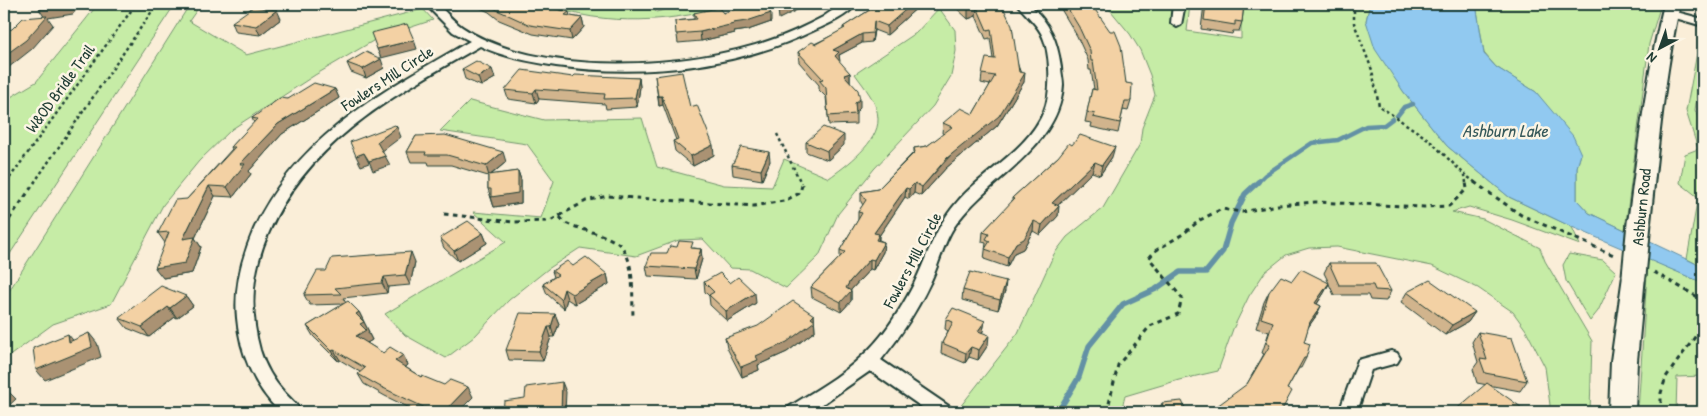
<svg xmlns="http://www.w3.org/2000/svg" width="1707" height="416" viewBox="0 0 1707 416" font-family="'Patrick Hand',sans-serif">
<rect width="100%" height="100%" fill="#faeed8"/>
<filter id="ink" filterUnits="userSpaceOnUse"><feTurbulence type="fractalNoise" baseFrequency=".02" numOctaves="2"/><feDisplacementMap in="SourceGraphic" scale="10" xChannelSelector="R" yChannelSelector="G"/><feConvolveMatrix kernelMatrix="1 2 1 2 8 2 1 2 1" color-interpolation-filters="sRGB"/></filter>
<g filter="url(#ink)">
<path fill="#c6eca6" stroke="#72946d" d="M 98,4 L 175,4 L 4,263 L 4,101 L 36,82 Z
M 190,4 L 201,4 L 189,21 L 246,55 L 423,9 L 433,20 L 378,38 L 315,75 L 232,129 L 199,161 L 163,205 L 111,304 L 53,324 L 4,360 L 4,299 Z
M 546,4 L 648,4 L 656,12 L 687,4 L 734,4 C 678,22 602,28 546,4 Z
M 1101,4 L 1190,4 L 1187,31 L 1241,39 L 1241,4 L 1370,4 L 1366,21 L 1403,91 L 1447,146 L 1509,197 L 1572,227 L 1580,245 L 1512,220 L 1469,207 L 1452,212 L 1483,219 L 1540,248 L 1545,261 L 1592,341 L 1590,412 L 1548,412 L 1550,405 L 1545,367 L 1526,330 L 1513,312 L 1478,288 L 1432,266 L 1337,247 L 1309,248 L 1286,255 L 1265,272 L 1249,296 L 1233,329 L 1218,371 L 1179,380 L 1125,396 L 1121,412 L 956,412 L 1018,333 L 1054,254 L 1067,237 L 1103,208 L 1140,144 L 1142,128 L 1155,95 L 1150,75 L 1140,50 L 1130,34 L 1111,11 Z
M 1476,4 L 1661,4 L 1649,44 L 1625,230 L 1589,213 L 1577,200 L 1577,167 L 1581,154 L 1536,92 L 1496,67 L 1484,53 Z
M 939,8 L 955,30 L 956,51 L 951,76 L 933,106 L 874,169 L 838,214 L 819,256 L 786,288 L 750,269 L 730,268 L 703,239 L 679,240 L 636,256 L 580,248 L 548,269 L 509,300 L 474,337 L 446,358 L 405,335 L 385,314 L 506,242 L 473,212 L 541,218 L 554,181 L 527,144 L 440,131 L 470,101 L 544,120 L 642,118 L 657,167 L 724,185 L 772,187 L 784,159 L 829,178 C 846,166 879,142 878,119 C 878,102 864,87 855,74 L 916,33 Z
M 1703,36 L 1703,60 L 1695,110 L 1703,130 L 1703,267 L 1687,259 L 1698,197 L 1680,183 L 1685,154 L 1698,149 L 1686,111 L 1700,37 Z
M 1569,254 L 1603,260 L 1616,272 L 1598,311 L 1590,321 L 1566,281 L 1563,265 Z
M 1648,259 L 1703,283 L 1703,376 L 1677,377 L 1676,412 L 1638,412 Z"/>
<path fill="#91c9f0" stroke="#6391a5" d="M 1370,4 L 1410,4 L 1421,8 L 1430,7 L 1434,4 L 1476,4 L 1484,54 L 1496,67 L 1536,92 L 1573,136 L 1581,154 L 1577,167 L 1577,200 L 1589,213 L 1703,267 L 1703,283 L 1572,227 L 1509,197 L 1447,146 L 1403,91 L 1375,49 L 1366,21 Z"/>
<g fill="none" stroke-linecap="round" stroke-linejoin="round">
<path stroke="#6391a5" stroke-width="4.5" d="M 1397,116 L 1404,107 L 1413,104
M 1257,183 L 1265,175 L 1312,143 L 1338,140 L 1366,126 L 1384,125 L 1392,119"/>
<path stroke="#6391a5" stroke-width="5.5" d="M 1058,412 L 1079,377 L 1089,346 L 1123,304 L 1156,289 L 1180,272 L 1206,272 L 1223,251 L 1231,223 L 1245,194 L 1258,182"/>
<g stroke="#1f3d34" stroke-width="4">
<path id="street" d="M 425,4 L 437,4 C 445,11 453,21 462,27 C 537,78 689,69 771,40 C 789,34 806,26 823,17 C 829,13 835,8 842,5 C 846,3 852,4 857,4 C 847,16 829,24 815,30 C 737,68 642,78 556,66 C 531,62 503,57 480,46 C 396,94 309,140 269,232 C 252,269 249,310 260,350 C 265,366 273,380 284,392 C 290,399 297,404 301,412 L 280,412 C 254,387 240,353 237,318 C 234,287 242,257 254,229 C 297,136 385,90 470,41 L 453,32 Z
M 1017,4 L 1029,4 C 1050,24 1057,39 1061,67 C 1061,73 1063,79 1063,85 C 1060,148 985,180 954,227 C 943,244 939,265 930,283 C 917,311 900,337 881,360 L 950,407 L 952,412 L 929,412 L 870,371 L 811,412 L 787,412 L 789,407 C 814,391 840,377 861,357 C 883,338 901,309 914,284 C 928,255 936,225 958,201 C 985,170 1028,150 1044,111 C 1052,92 1051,51 1041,33 C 1035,22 1025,14 1017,4 Z
M 1173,4 L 1185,4 L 1181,25 L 1177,27 L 1171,23 Z
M 1669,10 L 1703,19 L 1703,26 L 1665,15 L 1663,13 Z
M 1391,351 L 1397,353 L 1400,358 L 1397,363 L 1371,370 L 1357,412 L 1339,412 L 1358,360 Z"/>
</g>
<g stroke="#1f3d34" stroke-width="4">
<path id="secondary" d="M 1664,4 L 1680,4 C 1664,76 1658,150 1650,223 L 1647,228 L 1639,230 L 1631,228 L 1628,223 C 1638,150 1646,76 1664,4 Z
M 1634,268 L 1642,270 L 1645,276 L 1637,361 L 1635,412 L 1609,412 L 1611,361 L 1623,276 L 1626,270 Z"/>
</g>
<path stroke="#1f3d34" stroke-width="2.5" stroke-dasharray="3 3" stroke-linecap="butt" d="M 1354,4 L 1354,23 L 1372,70 L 1379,106 L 1428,139 L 1465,175
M 777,134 L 801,183
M 6,183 L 136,4
M 34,183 L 157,4
M 1466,183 L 1465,175 L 1476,183"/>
<path stroke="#1f3d34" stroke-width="3" stroke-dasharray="4.5 4.5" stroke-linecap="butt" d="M 1474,182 L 1521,215 L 1616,256
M 4,186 L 7,182
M 444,214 L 513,222 L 550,221 L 586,201 L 607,196 L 754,206 L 784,201 L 800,193 L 802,185 L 800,182
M 560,217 L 565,223 C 582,230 601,233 616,242 C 636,254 632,296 633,316
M 4,227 L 35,182
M 1654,272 L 1703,300
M 1107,412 L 1118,365 L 1150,326 L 1178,314 L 1182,298 L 1149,258 L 1155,251 L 1183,234 L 1200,220 L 1222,209 L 1242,212 L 1278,205 L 1315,202 L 1424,207 L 1449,206 L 1467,189 L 1466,182
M 1661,412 L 1661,393 L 1666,377 L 1703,326"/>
<use href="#street" fill="#fcf5e5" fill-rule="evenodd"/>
<use href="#secondary" fill="#fcf5e5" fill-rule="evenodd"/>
<g stroke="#1f3d34" stroke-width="27" stroke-linecap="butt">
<path id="secondary-bridge" d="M 1634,276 L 1639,223"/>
</g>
<use href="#secondary-bridge" stroke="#fcf5e5" stroke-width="23"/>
</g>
<path fill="#d1b48d" stroke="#1f3d34" d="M 472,4 L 540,4 L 541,5 L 569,12 L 570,16 L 582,18 L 584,27 L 572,40 L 533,34 L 499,20 L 489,12 Z
M 879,4 L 921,4 L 887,35 L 874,30 L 872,42 L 862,43 L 839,55 L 839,62 L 850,73 L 850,81 L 860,108 L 856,111 L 856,124 L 829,125 L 826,97 L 819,90 L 819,85 L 799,62 L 798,52 L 843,30 L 843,27 Z
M 954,4 L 996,4 L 1024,82 L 997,126 L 946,168 L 921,196 L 914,193 L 909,199 L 905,197 L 879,236 L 879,240 L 884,242 L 883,252 L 873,270 L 870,269 L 851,290 L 851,301 L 841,312 L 812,297 L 811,287 L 840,257 L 840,250 L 858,220 L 858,212 L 863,205 L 861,202 L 861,192 L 878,189 L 914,152 L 914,148 L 927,146 L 944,134 L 942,133 L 943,123 L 973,114 L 990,85 L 981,83 L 982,74 L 993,59 L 990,38 L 986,39 L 976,16 L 968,19 L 954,6 Z
M 1058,4 L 1091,4 L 1126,83 L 1131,101 L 1128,111 L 1123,110 L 1118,133 L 1091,127 L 1092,123 L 1085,122 L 1092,89 L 1094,89 L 1091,70 L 1089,70 L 1088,60 L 1077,36 Z
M 1204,4 L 1244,4 L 1242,22 L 1239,31 L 1233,31 L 1232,34 L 1201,29 Z
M 694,13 L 723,13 L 771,22 L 748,30 L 734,32 L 735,33 L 701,41 L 678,43 L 675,21 L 694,19 Z
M 281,19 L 260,35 L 236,32 L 232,22 Z
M 347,63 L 384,68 L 366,78 L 351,72 Z
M 462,69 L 495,78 L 481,86 L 465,79 Z
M 655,76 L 690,107 L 714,155 L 693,166 L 675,151 L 673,141 L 676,140 L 663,105 L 659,106 Z
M 573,77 L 639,78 L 640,87 L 637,107 L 606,109 L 605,104 L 539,99 L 536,103 L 508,99 L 505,90 Z
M 335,89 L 339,98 L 282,134 L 249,171 L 251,174 L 233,197 L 215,196 L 195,238 L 201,247 L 192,273 L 163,278 L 165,243 L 158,233 L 187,199 L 232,149 L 231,147 L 254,123 L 252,118 L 288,99 Z
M 416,136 L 506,162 L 491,175 L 518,171 L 521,180 L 521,203 L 494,207 L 488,189 L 488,176 L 451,165 L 429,165 L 428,162 L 411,162 L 407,152 Z
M 806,142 L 844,145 L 828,160 L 806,152 Z
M 1058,157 L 1112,157 L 1100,175 L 1092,172 L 1058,205 L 1058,216 L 1040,235 L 1033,231 L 1023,249 L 1014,253 L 1007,267 L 984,259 L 986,243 L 982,242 L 983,232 L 1012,202 L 1012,198 Z
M 770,161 L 762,180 L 733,175 L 732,165 Z
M 483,233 L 487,243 L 458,261 L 444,248 L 440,238 Z
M 694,248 L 701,249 L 702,259 L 696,279 L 648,276 L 646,266 L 667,253 Z
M 415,262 L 410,285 L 388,287 L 387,293 L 343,298 L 346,303 L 359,312 L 369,332 L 368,332 L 372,340 L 367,343 L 383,353 L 403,355 L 408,365 L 405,367 L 421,377 L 473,397 L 458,412 L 418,412 L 385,396 L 364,384 L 358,374 L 360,372 L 340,360 L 338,361 L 313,336 L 307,326 L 344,304 L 310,305 L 304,295 Z
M 1329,263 L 1391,291 L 1386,301 L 1370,300 L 1368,295 L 1334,295 L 1329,284 L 1324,293 L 1317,304 L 1321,306 L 1316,316 L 1308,327 L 1304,342 L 1306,358 L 1301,368 L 1299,368 L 1287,389 L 1247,384 L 1264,354 L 1262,353 L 1269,332 L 1256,328 L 1264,302 L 1269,292 L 1292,281 L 1329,283 L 1324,273 Z
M 573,266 L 607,274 L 609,284 L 575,304 L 567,299 L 564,309 L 547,294 L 543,284 L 554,277 L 552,271 Z
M 704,282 L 756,303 L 727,321 L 710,305 L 709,296 L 705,292 Z
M 963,290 L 1005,291 L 998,310 L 962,300 Z
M 1407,292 L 1475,312 L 1468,322 L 1445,335 L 1401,302 Z
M 186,296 L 193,306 L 177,318 L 175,317 L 149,337 L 127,328 L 119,318 Z
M 555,314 L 559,324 L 554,337 L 551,337 L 543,361 L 509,360 L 506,350 Z
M 814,315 L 815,331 L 787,352 L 758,365 L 759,370 L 742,377 L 727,348 L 725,338 Z
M 946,319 L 985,321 L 983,331 L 982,333 L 988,345 L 978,360 L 969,357 L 965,363 L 941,353 L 942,343 L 948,331 L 945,329 Z
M 1478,332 L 1527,381 L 1520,391 L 1477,383 L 1473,369 L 1478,362 L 1472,342 Z
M 1162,403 L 1187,412 L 1158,412 Z"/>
<path fill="#aa9273" stroke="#1f3d34" d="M 68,4 L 80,4 L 73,14 L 48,18 L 53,25 L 32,49 L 4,71 L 4,56 L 45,18 L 39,9 Z
M 791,4 L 809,4 L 779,19 L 778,10 Z
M 912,4 L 921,4 L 887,35 L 887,26 Z
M 977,7 L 976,16 L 968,19 L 968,9 Z
M 277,10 L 281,19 L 260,35 L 256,26 Z
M 771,13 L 771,22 L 748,30 L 734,32 L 735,33 L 701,41 L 700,32 Z
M 582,18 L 584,27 L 572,40 L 570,31 Z
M 874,21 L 874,30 L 872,42 L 873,33 Z
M 862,34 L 862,43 L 839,55 L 840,61 L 835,66 L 833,50 Z
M 414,40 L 417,49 L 381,58 L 377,49 Z
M 381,59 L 384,68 L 366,78 L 363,69 Z
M 492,69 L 495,78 L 481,86 L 478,77 Z
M 850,73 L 850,82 L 844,75 Z
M 1025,73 L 1024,82 L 997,126 L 946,168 L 921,196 L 922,187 Z
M 639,78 L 640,87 L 637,107 L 635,98 Z
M 335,89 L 339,98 L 282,134 L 249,171 L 251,174 L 233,197 L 227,187 L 240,164 L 278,124 Z
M 536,89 L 539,99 L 536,103 L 533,93 Z
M 658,96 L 662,96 L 663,105 L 659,106 Z
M 860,99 L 860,108 L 855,113 L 855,103 Z
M 397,127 L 401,137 L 381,152 L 377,142 Z
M 844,135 L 844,145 L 828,160 L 827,151 Z
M 713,145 L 714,155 L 693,166 L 691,156 Z
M 1115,147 L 1112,157 L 1100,175 L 1102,165 Z
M 503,152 L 506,162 L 489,176 L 486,166 Z
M 769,152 L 770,161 L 762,180 L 761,170 Z
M 364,153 L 369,163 L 361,166 L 356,156 Z
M 385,156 L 390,165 L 373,171 L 369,161 Z
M 1095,162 L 1092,172 L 1051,212 L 1052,203 Z
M 518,171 L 521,180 L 521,203 L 494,207 L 491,197 Z
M 915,183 L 914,193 L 909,199 L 909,189 Z
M 209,186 L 215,196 L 195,238 L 201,247 L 192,273 L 163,278 L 155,268 L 183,239 Z
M 906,188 L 905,197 L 879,236 L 878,244 L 875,250 L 874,233 Z
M 1059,206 L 1058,216 L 1040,235 L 1042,225 Z
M 1034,221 L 1033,231 L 1023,249 L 1014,253 L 1007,267 L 1008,257 L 1016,243 Z
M 483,233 L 487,243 L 458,261 L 454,251 Z
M 884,242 L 883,252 L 873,270 L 874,260 Z
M 701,249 L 702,259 L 696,279 L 694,269 Z
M 411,252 L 415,262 L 410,285 L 405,275 Z
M 870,259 L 870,269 L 850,291 L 851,291 L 851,301 L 841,312 L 841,302 L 846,288 L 850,281 Z
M 607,274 L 609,284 L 575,304 L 572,294 Z
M 384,277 L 388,287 L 387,293 L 382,283 Z
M 1006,281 L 1005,291 L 998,310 L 1000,300 Z
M 1329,283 L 1324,293 L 1311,313 L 1315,303 Z
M 564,289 L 567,299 L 564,309 L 561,299 Z
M 755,293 L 756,303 L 727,321 L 726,311 Z
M 186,296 L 193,306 L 177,318 L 170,308 Z
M 1321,306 L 1316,316 L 1305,332 L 1310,322 Z
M 168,307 L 175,317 L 149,337 L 142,327 Z
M 359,312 L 369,332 L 368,332 L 372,340 L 362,346 L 356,336 L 356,314 Z
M 1475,312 L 1468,322 L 1445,335 L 1452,325 Z
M 555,314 L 559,324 L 554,337 L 551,327 Z
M 814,315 L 815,331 L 787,352 L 758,365 L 759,370 L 742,377 L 741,367 L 756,356 Z
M 985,321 L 983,331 L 977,341 L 978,331 Z
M 548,327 L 551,337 L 543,361 L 539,351 Z
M 89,333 L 97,343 L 101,357 L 45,380 L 36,370 Z
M 68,334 L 76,344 L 69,342 Z
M 989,335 L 988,345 L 978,360 L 979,350 Z
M 971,347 L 969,357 L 965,363 L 966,353 Z
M 334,350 L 340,360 L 338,361 L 332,351 Z
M 403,355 L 408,365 L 401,371 L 395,361 Z
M 562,382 L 566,392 L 565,412 L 561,412 Z
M 468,387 L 473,397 L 458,412 L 444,412 Z
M 6,389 L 16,399 L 4,410 L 6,412 L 4,412 L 4,391 Z"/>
<path fill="#f3d1a4" stroke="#1f3d34" d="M 43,4 L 68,4 L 67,5 L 39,9 Z
M 488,4 L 539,4 L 539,5 L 569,12 L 565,15 L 582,18 L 570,31 L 530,25 L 497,10 Z
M 752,4 L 760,4 L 771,13 L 747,21 L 733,23 L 734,24 L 700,32 L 676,34 L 675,21 L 697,19 L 694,13 L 717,8 L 720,9 L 723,13 Z
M 778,4 L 791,4 L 778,10 Z
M 879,4 L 912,4 L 887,26 L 874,21 L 873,33 L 862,34 L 833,50 L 839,52 L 835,56 L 850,73 L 844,75 L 858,90 L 860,99 L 855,103 L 856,114 L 828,116 L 826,88 L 819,80 L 823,79 L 798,52 L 812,42 L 816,44 L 845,28 L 843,27 Z
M 962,4 L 996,4 L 1005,11 L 1012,26 L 1019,72 L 1025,73 L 999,116 L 947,158 L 922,187 L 915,183 L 909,189 L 906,188 L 874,233 L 879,234 L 876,240 L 884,242 L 874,260 L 870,259 L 850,281 L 846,288 L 851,291 L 841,302 L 811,287 L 845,252 L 840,250 L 862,213 L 858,212 L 866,200 L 861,192 L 878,189 L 915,152 L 914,148 L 927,146 L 952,127 L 943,123 L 961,108 L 973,114 L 995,76 L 982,74 L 986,58 L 995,59 L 991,29 L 987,30 L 977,7 L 968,9 Z
M 1065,4 L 1091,4 L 1110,31 L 1115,31 L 1121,46 L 1126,83 L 1132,84 L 1131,101 L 1125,101 L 1120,123 L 1093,117 L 1095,114 L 1087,112 L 1092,89 L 1097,90 L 1093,61 L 1091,61 L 1090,51 L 1079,27 Z
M 1206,4 L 1244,4 L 1242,22 L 1235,21 L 1235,25 L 1204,20 Z
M 253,7 L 277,10 L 256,26 L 232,22 Z
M 47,16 L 26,40 L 4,56 L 4,35 L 9,30 L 12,29 L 23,18 Z
M 407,24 L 414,40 L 377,49 L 371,33 Z
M 366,52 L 381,59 L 363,69 L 347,63 Z
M 476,61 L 492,69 L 478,77 L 462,69 Z
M 522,70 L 573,77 L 575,75 L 639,78 L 635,98 L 604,99 L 605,94 L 536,89 L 533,93 L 505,90 Z
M 682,72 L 690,107 L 697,105 L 713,145 L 691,156 L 673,141 L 678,139 L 662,96 L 658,96 L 655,76 Z
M 314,83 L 335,89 L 278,124 L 240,164 L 245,164 L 227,187 L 209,186 L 183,239 L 195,237 L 185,263 L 155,268 L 169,232 L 158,233 L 175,200 L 187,199 L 235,147 L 231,147 L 257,119 L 252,118 L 280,98 L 288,99 Z
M 395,125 L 397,127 L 377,142 L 385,156 L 369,161 L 364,153 L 356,156 L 350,142 Z
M 823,127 L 844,135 L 827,151 L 806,142 Z
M 445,135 L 503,152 L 486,166 L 447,155 L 425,155 L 426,152 L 407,152 L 416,136 Z
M 1080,135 L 1115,147 L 1102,165 L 1095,162 L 1052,203 L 1059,206 L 1042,225 L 1034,221 L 1024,239 L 1016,243 L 1008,257 L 985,249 L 990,241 L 986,239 L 989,234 L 983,232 L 1014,199 L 1012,198 L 1023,188 L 1058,157 L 1069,143 L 1072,145 Z
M 741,147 L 769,152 L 761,170 L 732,165 Z
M 518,171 L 518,193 L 491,197 L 491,189 L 488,189 L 488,175 Z
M 468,221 L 483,233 L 454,251 L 440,238 Z
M 679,241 L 693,242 L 691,248 L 701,249 L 694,269 L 646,266 L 651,253 L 667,253 L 670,246 L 677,247 Z
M 411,252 L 405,275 L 384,277 L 382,283 L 335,288 L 341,294 L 304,295 L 317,271 L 326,271 L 332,258 Z
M 586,257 L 607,274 L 572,294 L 564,289 L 561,299 L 543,284 L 558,275 L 552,271 L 567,261 L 573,266 Z
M 1329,263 L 1376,263 L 1391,291 L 1375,290 L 1373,285 L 1339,285 Z
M 1301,269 L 1329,283 L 1315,303 L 1321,306 L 1310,322 L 1304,342 L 1310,344 L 1306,358 L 1304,358 L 1287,389 L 1292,391 L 1283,408 L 1277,412 L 1209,412 L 1247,384 L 1270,345 L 1266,343 L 1273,322 L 1261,318 L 1269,292 L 1281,276 L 1292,281 Z
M 970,272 L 1006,281 L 1000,300 L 963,290 Z
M 720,273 L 730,283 L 738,277 L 755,293 L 726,311 L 709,295 L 714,292 L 704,282 Z
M 1430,280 L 1475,312 L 1452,325 L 1407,292 Z
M 161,286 L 186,296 L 170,308 L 168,307 L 142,327 L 119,318 Z
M 348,301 L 359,312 L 356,314 L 364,322 L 360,324 L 366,330 L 356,336 L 383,353 L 390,347 L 403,355 L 395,361 L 421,377 L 422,376 L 444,385 L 450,380 L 468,387 L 444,412 L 434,412 L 379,386 L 358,374 L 365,368 L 334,350 L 332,351 L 307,326 Z
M 793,301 L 814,315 L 811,318 L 815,321 L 787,342 L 756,356 L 758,360 L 741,367 L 725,338 L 758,326 Z
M 953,308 L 985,321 L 978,331 L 989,335 L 979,350 L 971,347 L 966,353 L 942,343 L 953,322 L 946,319 Z
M 520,313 L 555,314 L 551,327 L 548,327 L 539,351 L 506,350 Z
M 1478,332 L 1512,338 L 1527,381 L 1485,373 L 1480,359 L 1487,360 Z
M 89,333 L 92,347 L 36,370 L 33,348 L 68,334 L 69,342 Z
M 562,382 L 561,412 L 503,412 L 504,401 L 525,398 L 526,387 Z
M 1487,383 L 1525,410 L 1522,412 L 1453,412 Z
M 1182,401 L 1187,412 L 1165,412 L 1162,403 Z
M 1434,409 L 1439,412 L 1432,412 Z"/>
</g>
<g text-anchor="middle" stroke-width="5" stroke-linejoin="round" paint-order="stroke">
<g font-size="16" fill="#1f3d34" stroke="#fcf5e5">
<text transform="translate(387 78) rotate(-33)" y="6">Fowlers Mill Circle</text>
<text transform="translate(60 88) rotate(-54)" y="6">W&amp;OD Bridle Trail</text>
<text transform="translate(1641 207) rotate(-84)" y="6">Ashburn Road</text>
<text transform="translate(912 260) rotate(-62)" y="6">Fowlers Mill Circle</text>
</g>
<g font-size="18" font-style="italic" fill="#36595a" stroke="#fcf5e5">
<text x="1505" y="137">Ashburn Lake</text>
</g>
</g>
<rect width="1707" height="416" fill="none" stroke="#fcf5e5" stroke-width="20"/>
<rect x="10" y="10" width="1687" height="396" fill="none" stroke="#1f3d34" stroke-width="2" filter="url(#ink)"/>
<g transform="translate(1660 48) rotate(221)" stroke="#fcf5e5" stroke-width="4" paint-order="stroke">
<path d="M0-4L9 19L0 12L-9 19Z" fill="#1f3d34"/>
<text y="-8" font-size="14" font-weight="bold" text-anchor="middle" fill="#1f3d34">N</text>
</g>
</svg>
